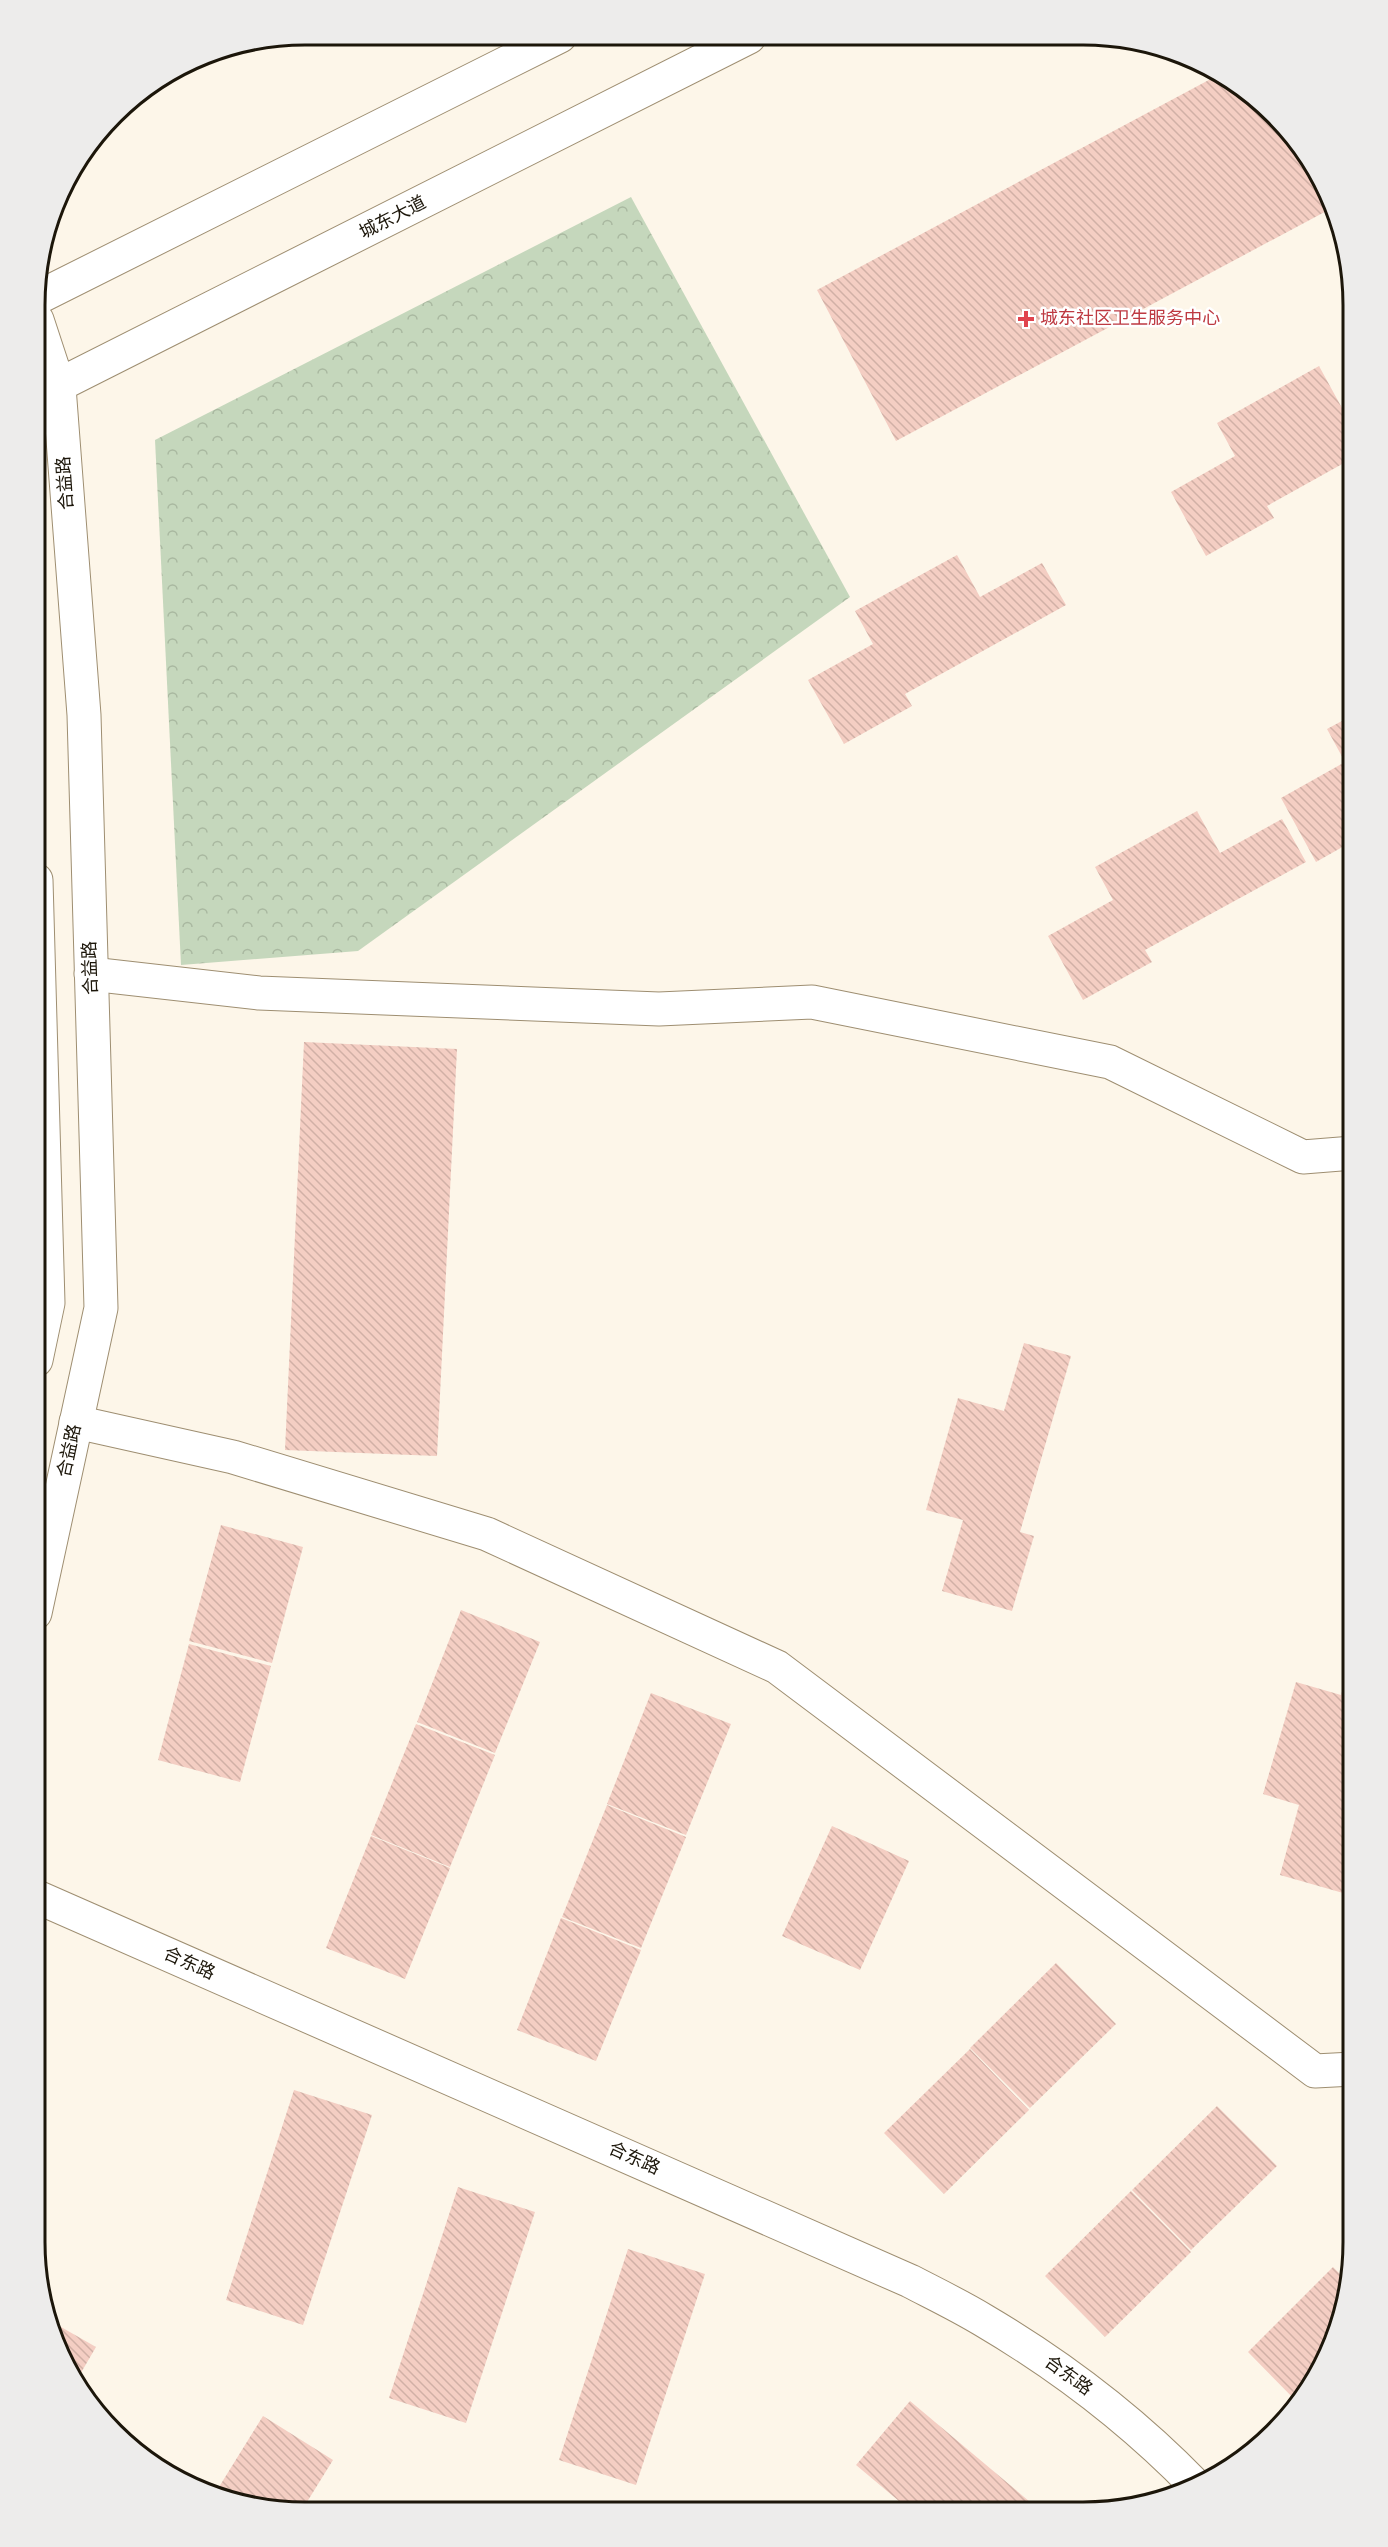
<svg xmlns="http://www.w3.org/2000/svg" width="1388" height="2547" font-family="'Alegreya Sans','Noto Sans SC',sans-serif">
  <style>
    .park { fill: url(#park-crowns) }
    .building { fill: url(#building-back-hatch) }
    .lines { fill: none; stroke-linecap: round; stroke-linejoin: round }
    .minor-casing { stroke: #9e8e71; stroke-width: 35 }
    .major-casing { stroke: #9e8e71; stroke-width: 35 }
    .minor { stroke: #fff; stroke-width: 33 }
    .major { stroke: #fff; stroke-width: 33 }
    .health-dot { fill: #e0444e; stroke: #fff; stroke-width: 2 }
    .labels { text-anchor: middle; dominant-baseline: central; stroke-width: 5; stroke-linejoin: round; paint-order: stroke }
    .street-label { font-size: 18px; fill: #1c160a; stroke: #fff }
    .health-label { font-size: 18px; fill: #be3a42; stroke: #fff; text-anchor: start }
    .rim { fill: none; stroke: #1c160a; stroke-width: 3 }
  </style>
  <defs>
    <pattern id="park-crowns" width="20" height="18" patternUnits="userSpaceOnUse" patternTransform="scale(1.5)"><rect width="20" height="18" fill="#c5d7bc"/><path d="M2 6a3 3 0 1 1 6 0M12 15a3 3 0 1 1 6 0" fill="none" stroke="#a9b8a0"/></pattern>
    <pattern id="building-back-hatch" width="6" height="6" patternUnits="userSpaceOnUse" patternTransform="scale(1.5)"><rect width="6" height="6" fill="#f4cec3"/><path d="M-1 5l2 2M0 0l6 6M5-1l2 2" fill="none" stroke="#d1b0a6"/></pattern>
  </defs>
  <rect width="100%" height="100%" fill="#fdf6e9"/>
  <path class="park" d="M 631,197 L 850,597 L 358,951 L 181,965 L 155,440 Z"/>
  <path class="building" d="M 1220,74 L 1261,101 L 1308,154 L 1334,207 L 896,441 L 817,290 Z
    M 1319,366 L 1342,408 L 1353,402 L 1353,458 L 1267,506 L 1274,518 L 1206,556 L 1171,492 L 1235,456 L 1217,423 Z
    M 957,555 L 980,597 L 1042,563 L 1066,605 L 905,694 L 912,706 L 844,744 L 808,680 L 873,644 L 855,611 Z
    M 1353,715 L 1353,841 L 1316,862 L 1281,798 L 1345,762 L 1327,729 Z
    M 1197,811 L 1220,853 L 1282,819 L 1306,862 L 1145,950 L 1152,962 L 1083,1000 L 1048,936 L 1113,900 L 1095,867 Z
    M 304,1042 L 457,1049 L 437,1456 L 285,1450 Z
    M 1024,1343 L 1071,1356 L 1020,1532 L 1034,1536 L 1012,1611 L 942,1591 L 963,1520 L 926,1510 L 958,1398 L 1004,1411 Z
    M 221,1525 L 303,1547 L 272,1663 L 189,1641 Z
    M 461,1610 L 540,1642 L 495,1753 L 417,1722 Z
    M 189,1644 L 271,1666 L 240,1782 L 158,1760 Z
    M 1353,1656 L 1353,1883 L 1350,1895 L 1280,1875 L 1299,1805 L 1263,1794 L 1296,1682 L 1341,1695 Z
    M 651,1693 L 731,1724 L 686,1835 L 607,1804 Z
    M 416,1724 L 495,1755 L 450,1867 L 371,1835 Z
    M 607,1805 L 686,1837 L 641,1948 L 562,1917 Z
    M 832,1826 L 909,1861 L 860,1970 L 782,1936 Z
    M 371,1836 L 450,1868 L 405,1979 L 326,1948 Z
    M 561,1918 L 641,1950 L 596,2061 L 517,2030 Z
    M 1056,1963 L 1116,2024 L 1030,2108 L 970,2048 Z
    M 970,2049 L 1029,2110 L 944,2194 L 884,2133 Z
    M 294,2090 L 372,2115 L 303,2325 L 226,2300 Z
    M 1217,2106 L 1277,2166 L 1191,2250 L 1132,2190 Z
    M 458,2187 L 535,2212 L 466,2423 L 389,2398 Z
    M 1131,2191 L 1191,2252 L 1105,2337 L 1045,2276 Z
    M 628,2249 L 705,2274 L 636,2485 L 559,2460 Z
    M 1333,2267 L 1348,2282 L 1333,2345 L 1299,2404 L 1248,2352 Z
    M 47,2319 L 96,2347 L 75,2383 L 49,2330 Z
    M 910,2401 L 1042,2512 L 912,2512 L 856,2465 Z
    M 263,2416 L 333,2460 L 302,2510 L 269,2510 L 214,2495 Z"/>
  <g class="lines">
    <g class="minor-casing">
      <path id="minor" d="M 91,974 L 259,993 L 659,1009 L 812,1002 L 1110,1062 L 1303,1157 L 1353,1153
        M 76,1422 L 233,1457 L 487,1534 L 777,1667 L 1315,2071 L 1353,2069
        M 35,1896 L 910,2281 C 935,2294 960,2306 983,2320 C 1061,2366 1133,2421 1196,2486"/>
    </g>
    <g class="major-casing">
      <path id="major" d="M 37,298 L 560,36
        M 37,396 L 749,37
        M 36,1360 L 48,1303 L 36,880
        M 35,1613 L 101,1308 L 84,715 L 59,387 L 37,320"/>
    </g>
    <use href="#minor" class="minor"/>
    <use href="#major" class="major"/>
  </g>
  <path class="health-dot" d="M1023 310h6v6h6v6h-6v6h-6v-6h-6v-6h6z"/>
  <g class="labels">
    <g class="street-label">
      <text transform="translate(393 218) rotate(-27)">城东大道</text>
      <text transform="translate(66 483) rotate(-94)">合益路</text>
      <text transform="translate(91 968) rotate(-92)">合益路</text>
      <text transform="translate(70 1451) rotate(-78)">合益路</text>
      <text transform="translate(189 1964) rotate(24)">合东路</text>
      <text transform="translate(634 2159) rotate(24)">合东路</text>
      <text transform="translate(1068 2376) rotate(36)">合东路</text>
    </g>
    <g class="health-label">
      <text x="1040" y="319">城东社区卫生服务中心</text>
    </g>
  </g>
  <path d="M0 0H1388V2547H0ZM305 45H1083A260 260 0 0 1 1343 305V2242A260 260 0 0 1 1083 2502H305A260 260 0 0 1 45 2242V305A260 260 0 0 1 305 45Z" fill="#edeceb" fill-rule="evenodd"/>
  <path class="rim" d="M305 45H1083A260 260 0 0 1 1343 305V2242A260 260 0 0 1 1083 2502H305A260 260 0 0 1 45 2242V305A260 260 0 0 1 305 45Z"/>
</svg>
